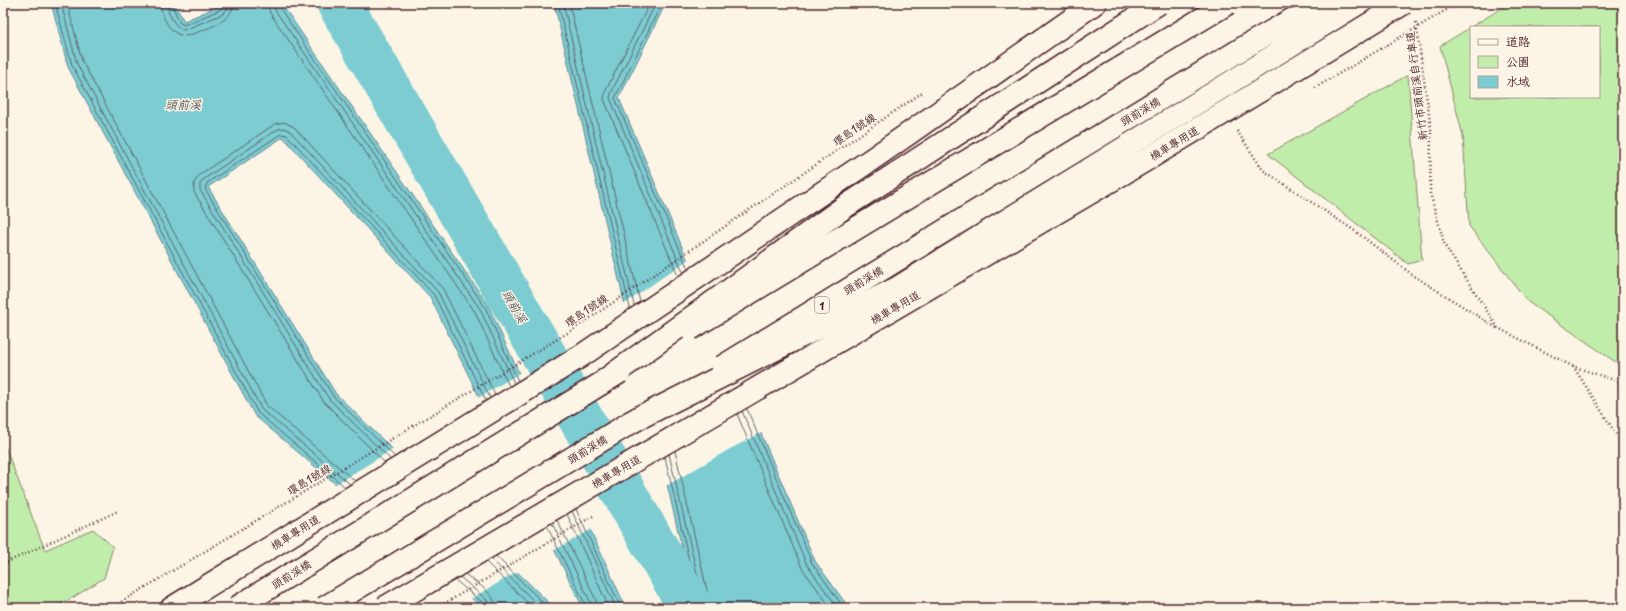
<svg xmlns="http://www.w3.org/2000/svg" width="1626" height="611" font-family="'Playpen Sans','LXGW WenKai TC',sans-serif">
  <style>
    .green { fill: #c1edaa; stroke: #86866a; fill-rule: evenodd }
    .water { fill: #7bccd2; stroke: #67878f }
    .pier { fill: #fcf5e5 }
    .lines { fill: none; stroke-linecap: round; stroke-linejoin: round }
    .shore { stroke: #5e646e; stroke-width: 1 }
    .river { stroke: #7bccd2; stroke-width: 45 }
    .minor-casing { stroke: #4a1f2b; stroke-width: 25 }
    .path { stroke: #4a1f2b; stroke-width: 2.5; stroke-dasharray: 1 3; stroke-linecap: butt }
    .minor { stroke: #fcf5e5; stroke-width: 22 }
    .minor-bridge-casing { stroke: #4a1f2b; stroke-width: 25; stroke-linecap: butt }
    .major-bridge-casing { stroke: #4a1f2b; stroke-width: 25; stroke-linecap: butt }
    .highway-bridge-casing { stroke: #4a1f2b; stroke-width: 25; stroke-linecap: butt }
    .path-bridge { stroke: #4a1f2b; stroke-width: 2.5; stroke-dasharray: 1 3; stroke-linecap: butt }
    .minor-bridge { stroke: #fcf5e5; stroke-width: 22 }
    .major-bridge { stroke: #fcf5e5; stroke-width: 22 }
    .highway-bridge { stroke: #fcf5e5; stroke-width: 22 }
    .labels { text-anchor: middle; dominant-baseline: central; stroke-width: 3; stroke-linejoin: round; paint-order: stroke }
    .shield { fill: #fcf5e5; stroke: #7f5f63; stroke-width: 1 }
    .shield-label { font-size: 10px; font-weight: bold; fill: #4a1f2b }
    .street-label { font-size: 11px; fill: #4a1f2b; stroke: #fcf5e5 }
    .water-label { font-size: 12px; font-style: italic; fill: #59535d; stroke: #fcf5e5 }
  </style>
  <rect width="100%" height="100%" fill="#fcf5e5"/>
  <filter id="ink" filterUnits="userSpaceOnUse"><feTurbulence type="fractalNoise" baseFrequency=".025" numOctaves="2"/><feDisplacementMap in="SourceGraphic" scale="8" xChannelSelector="R" yChannelSelector="G"/><feConvolveMatrix kernelMatrix="1 2 1 2 8 2 1 2 1" color-interpolation-filters="sRGB"/></filter>
  <g filter="url(#ink)">
    <path class="green" d="M 1510,3 L 1623,3 L 1623,363 L 1617,363 L 1528,302 L 1469,226 L 1463,136 L 1440,46 ZM 1471,27 L 1599,27 L 1599,97 L 1471,97 Z
      M 1408,75 L 1422,260 L 1408,264 L 1268,154 Z
      M 3,441 L 45,550 L 93,529 L 113,547 L 104,578 L 69,600 L 51,608 L 3,608 Z"/>
    <path class="water" d="M 51,3 L 174,3 L 184,21 L 219,6 L 218,3 L 281,3 L 488,305 L 626,608 L 583,608 L 430,297 L 283,137 L 208,187 L 336,394 L 554,608 L 483,608 L 255,416 L 68,67 Z
      M 554,3 L 666,3 L 619,98 L 815,561 L 849,608 L 696,608 Z"/>
    <path class="pier" d="M 690,258 L 763,432 L 730,449 L 666,486 L 623,305 Z
      M 521,372 L 592,529 L 553,551 L 478,398 Z
      M 395,448 L 519,571 L 469,600 L 334,485 Z"/>
    <g class="lines">
      <path class="shore" d="M 55,3 L 72,65 L 258,413 L 345,487
        M 61,3 L 77,64 L 262,410 L 350,484
        M 67,3 L 82,61 L 267,406 L 355,481
        M 160,3 C 161,18 173,40 190,35 C 205,29 234,22 233,3
        M 166,3 C 167,12 175,28 184,30 L 223,14 L 227,9 L 227,3
        M 171,3 L 180,23 L 184,25 L 220,10 L 222,7 L 222,3
        M 267,3 L 270,13 L 475,312 L 509,386
        M 273,3 L 275,10 L 480,309 L 514,383
        M 278,3 L 279,7 L 485,307 L 518,381
        M 558,3 L 630,308
        M 563,3 L 634,305
        M 569,3 L 640,302
        M 650,3 L 606,90 L 604,99 L 678,276
        M 656,3 L 611,93 L 610,98 L 683,272
        M 662,3 L 615,98 L 688,269
        M 747,409 L 812,563 L 844,608
        M 742,411 L 807,565 L 838,608
        M 737,414 L 802,568 L 831,608
        M 675,451 L 711,608
        M 669,454 L 705,608
        M 395,457 L 333,396 L 205,189 L 207,183 L 281,134 L 287,135 L 434,295 L 486,401
        M 665,457 L 700,608
        M 390,459 L 329,399 L 200,190 L 200,184 L 204,179 L 278,129 L 284,128 L 290,131 L 438,292 L 490,398
        M 385,463 L 324,402 L 194,192 L 194,183 L 199,175 L 275,124 L 284,122 L 294,127 L 443,289 L 495,395
        M 576,509 L 621,608
        M 572,511 L 616,608
        M 567,514 L 609,608
        M 557,520 L 596,600 L 598,608
        M 552,523 L 591,603 L 592,608
        M 547,526 L 587,608
        M 496,556 L 548,608
        M 491,559 L 541,608
        M 486,562 L 533,608
        M 465,574 C 476,583 495,593 496,608
        M 460,577 L 487,600 L 490,608
        M 455,580 L 483,603 L 485,608"/>
      <path class="river" d="M 339,3 L 691,608"/>
      <g class="minor-casing">
        <path id="minor" d="M 172,608 L 581,356 L 878,155 L 1095,3"/>
      </g>
      <path class="path" d="M 1416,22 L 1431,129 L 1430,193 L 1445,246 L 1498,328 L 1572,366 L 1623,383
        M 1237,131 L 1263,170 L 1355,231 L 1414,276 L 1497,328
        M 1573,366 L 1623,445
        M 3,564 L 118,511
        M 111,608 L 574,329 L 923,92"/>
      <use href="#minor" class="minor"/>
      <g class="minor-bridge-casing">
        <path id="minor-bridge" d="M 384,608 L 1151,157 L 1404,3"/>
      </g>
      <g class="major-bridge-casing">
        <path id="major-bridge" d="M 690,329 L 1228,3
          M 722,367 L 1248,45 L 1321,3
          M 236,608 L 620,372
          M 324,608 L 645,414"/>
      </g>
      <g class="highway-bridge-casing">
        <path id="highway-bridge" d="M 604,381 L 843,208 L 1159,3
          M 629,423 L 897,288 L 1359,3"/>
      </g>
      <path class="path-bridge" d="M 1315,88 L 1458,3
        M 437,608 L 593,516"/>
      <use href="#minor-bridge" class="minor-bridge"/>
      <use href="#major-bridge" class="major-bridge"/>
      <use href="#highway-bridge" class="highway-bridge"/>
    </g>
  </g>
  <g class="labels">
    <rect class="shield" x="815" y="297" width="14" height="16" rx="3"/>
    <g class="shield-label">
      <text x="822" y="305">1</text>
    </g>
    <g class="street-label">
      <text transform="translate(1416 86) rotate(-97)">新竹市頭前溪自行車道</text>
      <text transform="translate(1140 111) rotate(-31)">頭前溪橋</text>
      <text transform="translate(854 129) rotate(-34)">環島1號線</text>
      <text transform="translate(1174 143) rotate(-31)">機車專用道</text>
      <text transform="translate(863 280) rotate(-31)">頭前溪橋</text>
      <text transform="translate(895 307) rotate(-30)">機車專用道</text>
      <text transform="translate(586 310) rotate(-34)">環島1號線</text>
      <text transform="translate(587 449) rotate(-31)">頭前溪橋</text>
      <text transform="translate(616 471) rotate(-30)">機車專用道</text>
      <text transform="translate(309 479) rotate(-31)">環島1號線</text>
      <text transform="translate(295 532) rotate(-32)">機車專用道</text>
      <text transform="translate(291 574) rotate(-32)">頭前溪橋</text>
    </g>
    <g class="water-label">
      <text x="183" y="104">頭前溪</text>
      <text transform="translate(515 306) rotate(60)">頭前溪</text>
    </g>
  </g>
  <rect width="1626" height="611" fill="none" stroke="#fcf5e5" stroke-width="16"/>
  <rect x="8" y="8" width="1610" height="595" fill="none" stroke="#4a1f2b" stroke-width="1.5" filter="url(#ink)"/>
  <rect x="1470" y="26" width="130" height="72" fill="#fcf5e5" stroke="#b59f9b"/>
  <rect x="1478" y="39" width="20" height="6" fill="#fcf5e5" stroke="#b59f9b"/>
  <text x="1506" y="46" font-size="12" fill="#4a1f2b">道路</text>
  <rect x="1478" y="56" width="20" height="12" fill="#c1edaa" stroke="#b59f9b"/>
  <text x="1506" y="66" font-size="12" fill="#4a1f2b">公園</text>
  <rect x="1478" y="76" width="20" height="12" fill="#7bccd2" stroke="#b59f9b"/>
  <text x="1506" y="86" font-size="12" fill="#4a1f2b">水域</text>
</svg>
